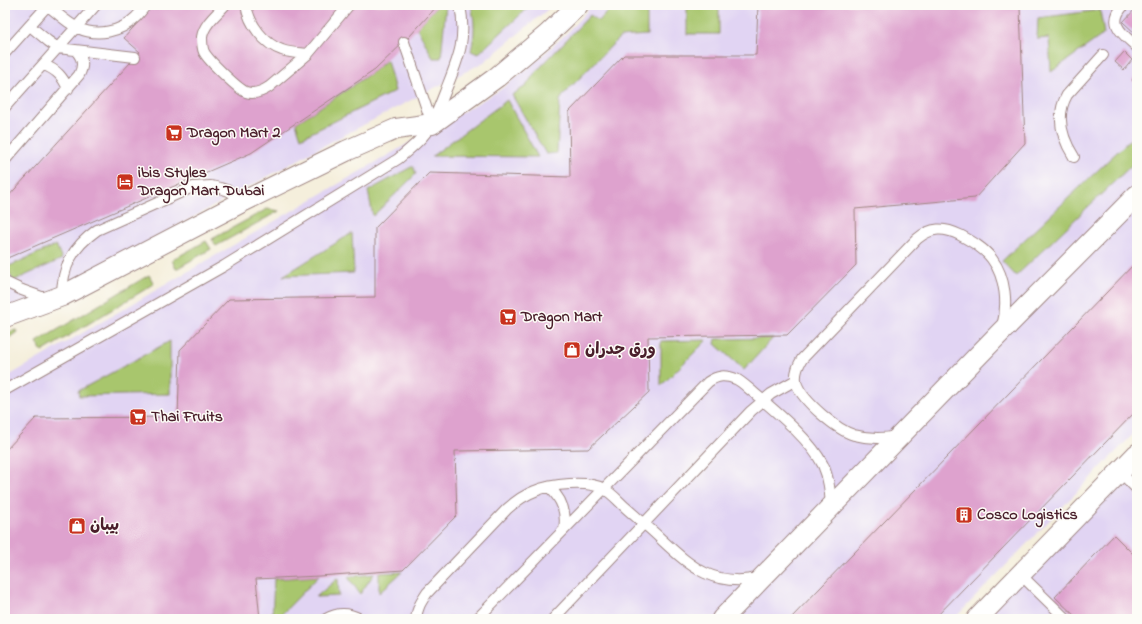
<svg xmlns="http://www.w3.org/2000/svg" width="1142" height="624" font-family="'Indie Flower','Playpen Sans Arabic',sans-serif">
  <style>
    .built { fill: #e1d4f3 }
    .green { fill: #a8c66d; stroke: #79724c }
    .building { fill: #dea2ce }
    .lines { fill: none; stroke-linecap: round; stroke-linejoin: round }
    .service-casing { stroke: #a08784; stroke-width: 12 }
    .minor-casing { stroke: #a08784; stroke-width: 22 }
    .service { stroke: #fff; stroke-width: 10 }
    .minor { stroke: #fff; stroke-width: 20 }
    .labels { text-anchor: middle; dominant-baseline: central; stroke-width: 3; stroke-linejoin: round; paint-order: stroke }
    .poi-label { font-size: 16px; font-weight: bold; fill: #4a1f2b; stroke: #fdfcf7; text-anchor: start }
  </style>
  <rect width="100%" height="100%" fill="#fdfcf7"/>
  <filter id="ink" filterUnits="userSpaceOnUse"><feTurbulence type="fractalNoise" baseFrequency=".025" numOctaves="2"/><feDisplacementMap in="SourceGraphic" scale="8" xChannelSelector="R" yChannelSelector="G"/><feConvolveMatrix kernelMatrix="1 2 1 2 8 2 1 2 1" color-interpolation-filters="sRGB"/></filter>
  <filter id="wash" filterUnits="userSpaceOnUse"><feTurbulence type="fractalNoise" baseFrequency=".012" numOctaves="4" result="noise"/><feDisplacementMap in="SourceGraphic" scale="16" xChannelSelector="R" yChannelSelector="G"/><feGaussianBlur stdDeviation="0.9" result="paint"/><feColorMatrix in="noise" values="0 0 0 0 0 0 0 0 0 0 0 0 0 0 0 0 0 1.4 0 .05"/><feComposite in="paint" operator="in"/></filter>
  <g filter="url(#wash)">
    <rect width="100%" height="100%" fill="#f5efdc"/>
    <path class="built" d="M 5,5 L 553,5 L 484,62 L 327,144 L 5,320 Z
      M 592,5 L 1137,5 L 1137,430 L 954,619 L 5,619 L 5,378 L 500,90 L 533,64 L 568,32 Z
      M 1137,448 L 1137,619 L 970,619 Z"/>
    <path class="green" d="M 438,5 L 446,5 L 441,58 L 433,58 L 417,28 Z
      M 471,5 L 531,5 L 478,54 L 471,51 C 475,33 475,22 471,5 Z
      M 613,5 L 647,5 L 647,35 L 620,37 L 565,93 L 560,100 L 557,153 L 546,154 L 512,95 L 526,86 L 534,74 L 590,15 L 599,21 Z
      M 687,5 L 719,5 L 719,34 L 687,34 Z
      M 1100,10 L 1104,34 L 1051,72 L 1049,38 L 1037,39 L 1038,18 Z
      M 387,60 L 395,91 L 301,138 L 296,123 L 351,87 L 375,70 Z
      M 507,100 L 538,157 L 432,156 Z
      M 1137,133 L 1137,160 L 1016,276 L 1002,261 Z
      M 413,166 L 416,174 L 373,216 L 368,191 Z
      M 267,209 L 279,211 L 216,246 L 212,239 Z
      M 352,233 L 354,273 L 283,276 Z
      M 206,241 L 211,249 L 176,269 L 172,260 Z
      M 56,245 L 62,259 L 13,281 L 7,267 Z
      M 149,275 L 154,284 L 42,352 L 37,342 Z
      M 16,330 L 17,332 L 5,341 L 5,333 Z
      M 773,338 L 744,370 L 715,344 L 716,339 Z
      M 707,340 L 661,386 L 661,341 Z
      M 170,341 L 170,394 L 79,396 L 78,391 Z
      M 402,572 L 379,593 L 379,573 Z
      M 374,574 L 360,594 L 348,577 Z
      M 319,576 L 277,619 L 272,619 L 274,579 Z
      M 338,578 L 339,596 L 316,597 Z"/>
    <g id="blocks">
      <path class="building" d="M 153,5 L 438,5 L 409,37 L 375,70 L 251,153 L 5,259 L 5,200 L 140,52 L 124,38 Z
        M 758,5 L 1036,5 L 1036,6 L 1020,7 L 1025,143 L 975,198 L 855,209 L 856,265 L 787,335 L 648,337 L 649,392 L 588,449 L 455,451 L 457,515 L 403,570 L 319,576 L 256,579 L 260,619 L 5,619 L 5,451 L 36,418 L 178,417 L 180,350 L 229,299 L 375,297 L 375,228 L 429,173 L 570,177 L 569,112 L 624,55 L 756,55 Z
        M 1137,7 L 1137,35 L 1123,22 Z
        M 1124,52 L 1132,60 L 1124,70 L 1115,62 Z
        M 1137,75 L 1137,84 L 1132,80 Z
        M 1137,261 L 1137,410 L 934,619 L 790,619 Z
        M 1114,535 L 1137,558 L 1137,619 L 1078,619 L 1055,597 Z"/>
    </g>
  </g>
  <g filter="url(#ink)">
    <use href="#blocks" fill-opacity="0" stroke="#a08784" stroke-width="1"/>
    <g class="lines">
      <g class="service-casing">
        <path id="service" d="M 47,5 C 56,12 67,23 78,28 C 97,37 121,32 136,17 C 140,13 143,9 146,5
          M 225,5 C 217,14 204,24 202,37 C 202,42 202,48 204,52 C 208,60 238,89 246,92 C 255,95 263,91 269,87 L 308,54 L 349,5
          M 246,5 C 249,24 264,44 282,50 C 290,53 300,53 308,54
          M 1124,5 C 1106,24 1123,34 1137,47
          M 30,26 L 48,41 L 58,48 L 135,57
          M 404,42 L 432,124
          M 5,53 L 48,5
          M 44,65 C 57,70 63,77 68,89
          M 5,107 L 96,5
          M 1074,157 C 1062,138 1055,116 1067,95 L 1103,55
          M 5,160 L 79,75 C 84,66 83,58 76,51
          M 5,282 L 22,290 L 47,299
          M 62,296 C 62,266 73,247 97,230 L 193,187 L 211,186 L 220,188 L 229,191 L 244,201
          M 5,390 L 224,266 L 398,159 C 410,149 425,137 432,123 C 437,113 441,102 445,92 C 458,59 467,41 460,5
          M 897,436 C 883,439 869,439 854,435 C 837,430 804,402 797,385 C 794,376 797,367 802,359 L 917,239 C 931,227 944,227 960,235 C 971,241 984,248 992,259 C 1006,278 1008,305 1002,327
          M 1120,472 L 1137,489
          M 549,487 C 562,499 567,512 564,530
          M 1020,574 L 1066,619
          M 326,619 C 338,612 348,612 360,619
          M 416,619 C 417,608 421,602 427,593 L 507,509 C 516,501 524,495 535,491 C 551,484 588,480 604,489 C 612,493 618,501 625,507 C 637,518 650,528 662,540 C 692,568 714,587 759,578
          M 477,619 L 708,382 C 718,375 725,375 736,379 C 742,382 748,388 753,392 C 775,411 810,439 823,465 C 829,478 830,492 831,506
          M 553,619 L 751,411 L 771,394 L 796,380"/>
      </g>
      <g class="minor-casing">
        <path id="minor" d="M 5,317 L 62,296 L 244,201 L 346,151 L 396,129 L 432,124 L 497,77 L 548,34 L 578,5
          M 722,619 L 1001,332 L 1137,195
          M 977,619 L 1137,454"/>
      </g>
      <use href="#service" class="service"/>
      <use href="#minor" class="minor"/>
    </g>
  </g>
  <defs>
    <g id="supermarket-square" transform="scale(0.9)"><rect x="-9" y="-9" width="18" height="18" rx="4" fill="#c8321e" stroke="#fdfcf7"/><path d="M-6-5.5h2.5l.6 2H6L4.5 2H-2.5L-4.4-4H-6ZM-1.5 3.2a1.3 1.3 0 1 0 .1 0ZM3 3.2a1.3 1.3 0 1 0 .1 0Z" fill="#fff"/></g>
    <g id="hotel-square" transform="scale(0.9)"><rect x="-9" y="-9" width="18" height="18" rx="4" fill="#c8321e" stroke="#fdfcf7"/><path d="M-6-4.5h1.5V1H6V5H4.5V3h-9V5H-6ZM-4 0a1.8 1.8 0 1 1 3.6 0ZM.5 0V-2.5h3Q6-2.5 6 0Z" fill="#fff"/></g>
    <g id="shop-square" transform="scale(0.9)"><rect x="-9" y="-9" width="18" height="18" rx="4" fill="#c8321e" stroke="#fdfcf7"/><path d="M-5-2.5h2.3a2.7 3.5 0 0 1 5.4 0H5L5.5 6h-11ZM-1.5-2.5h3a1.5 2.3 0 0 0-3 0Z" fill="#fff"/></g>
    <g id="building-square" transform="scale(0.9)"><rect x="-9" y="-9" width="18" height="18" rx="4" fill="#c8321e" stroke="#fdfcf7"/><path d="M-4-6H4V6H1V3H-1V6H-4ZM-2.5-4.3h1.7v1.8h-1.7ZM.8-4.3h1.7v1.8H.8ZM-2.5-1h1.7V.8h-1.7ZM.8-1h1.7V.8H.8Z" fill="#fff"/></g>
  </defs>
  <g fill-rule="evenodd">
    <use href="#supermarket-square" x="174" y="133"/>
    <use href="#hotel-square" x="125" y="182"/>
    <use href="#supermarket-square" x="508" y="317"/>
    <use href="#shop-square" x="572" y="350"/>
    <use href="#supermarket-square" x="138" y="417"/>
    <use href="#building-square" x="964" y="515"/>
    <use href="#shop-square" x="77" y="526"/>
  </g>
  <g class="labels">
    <g class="poi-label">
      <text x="187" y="133">Dragon Mart 2</text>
      <text x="138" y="173">ibis Styles<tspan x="138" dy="18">Dragon Mart Dubai</tspan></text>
      <text x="521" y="317">Dragon Mart</text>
      <text x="585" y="350">ورق جدران</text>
      <text x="151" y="417">Thai Fruits</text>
      <text x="977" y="515">Cosco Logistics</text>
      <text x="90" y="526">بيبان</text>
    </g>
  </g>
  <rect width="1142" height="624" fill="none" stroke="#fdfcf7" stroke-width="20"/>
</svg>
